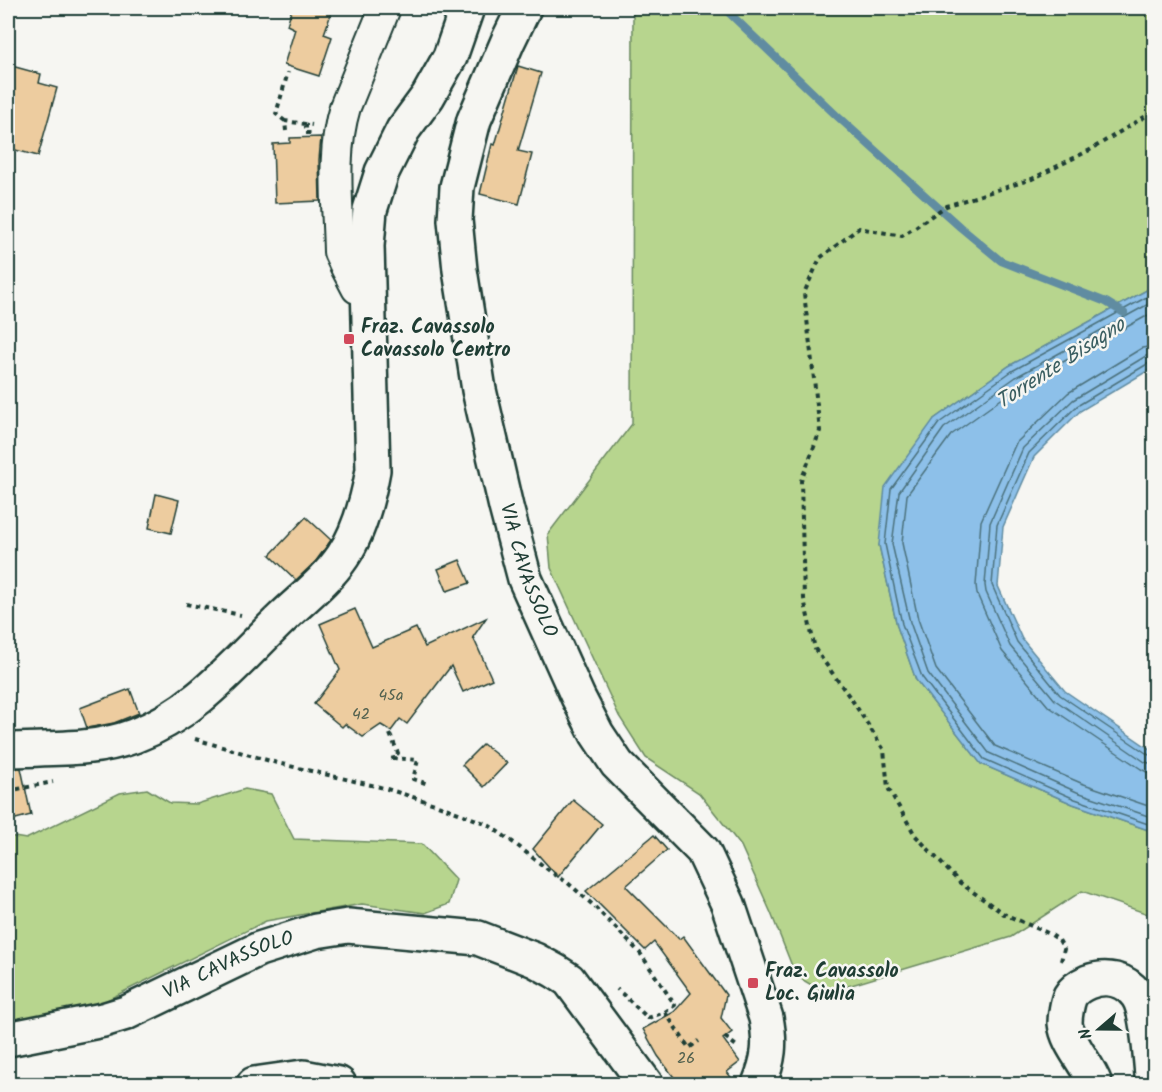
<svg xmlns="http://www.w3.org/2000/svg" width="1162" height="1092" font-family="Kalam,sans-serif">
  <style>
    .green { fill: #b7d58e; stroke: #6b8961; stroke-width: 1.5 }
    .water { fill: #8dc0e9; stroke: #618ca1; stroke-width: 1.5 }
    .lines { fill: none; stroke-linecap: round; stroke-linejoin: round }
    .shore { stroke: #4b717c; stroke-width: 1.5 }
    .stream { stroke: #618ca1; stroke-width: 8 }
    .building { fill: #edcc9f; stroke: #1f3d34; stroke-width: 1.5 }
    .minor-casing { stroke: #1f3d34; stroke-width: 34 }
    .major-casing { stroke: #1f3d34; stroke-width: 38 }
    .path { stroke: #1f3d34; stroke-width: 4; stroke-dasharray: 4.5 4.5; stroke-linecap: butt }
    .minor { stroke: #f6f6f2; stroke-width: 30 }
    .major { stroke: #f6f6f2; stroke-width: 33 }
    .poi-dot { fill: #d1495b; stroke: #f6f6f2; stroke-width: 2 }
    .labels { text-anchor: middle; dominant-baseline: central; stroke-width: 5; stroke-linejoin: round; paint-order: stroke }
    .number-label { font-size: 16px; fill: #52614f }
    .poi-label { font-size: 20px; font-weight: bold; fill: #1f3d34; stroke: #f6f6f2; text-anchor: start }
    .street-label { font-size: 20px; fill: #1f3d34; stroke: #f6f6f2 }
    .water-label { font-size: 21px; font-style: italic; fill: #3a5e61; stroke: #f6f6f2 }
  </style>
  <rect width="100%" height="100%" fill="#f6f6f2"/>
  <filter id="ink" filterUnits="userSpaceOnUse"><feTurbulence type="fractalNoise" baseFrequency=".0167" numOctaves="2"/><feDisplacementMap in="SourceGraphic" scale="12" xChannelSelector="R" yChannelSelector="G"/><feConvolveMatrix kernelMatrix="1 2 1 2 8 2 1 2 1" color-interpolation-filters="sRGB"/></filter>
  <g filter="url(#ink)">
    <path class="green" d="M 633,8 L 1154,8 L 1154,286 L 1009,366 L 934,419 L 879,545 L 897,626 L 916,680 L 981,764 L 1073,804 L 1154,832 L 1154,921 L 1151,915 L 1082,891 L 1011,937 L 825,993 L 796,976 L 771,913 L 741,846 L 699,793 L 646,758 L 619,716 L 551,568 L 548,534 L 632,424 Z
      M 147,789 L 170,803 L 197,804 L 245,789 L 271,794 L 294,839 L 422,844 L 456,880 L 449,904 L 425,913 L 362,904 L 266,921 L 103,1002 L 8,1021 L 8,836 L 26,839 L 120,793 Z"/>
    <path class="water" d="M 1154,286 L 1154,367 L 1080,411 L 1034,457 L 1003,527 L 998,586 L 1022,639 L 1065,691 L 1154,752 L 1154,832 L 1073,804 L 981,764 L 916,680 L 897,626 L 879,545 L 885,487 L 934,419 L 1009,366 Z"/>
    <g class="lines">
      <path class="shore" d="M 1154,293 L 1012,371 L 939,423 L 891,489 L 885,544 L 902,624 L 922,677 L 984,759 L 1075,799 L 1154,826
        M 1154,301 L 1016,377 L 944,428 L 899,492 L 892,544 L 910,622 L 928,673 L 989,753 L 1077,792 L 1154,818
        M 1154,312 L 1021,385 L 951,435 L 907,495 L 902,543 L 918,619 L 936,669 L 995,746 L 1081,783 L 1154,808
        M 1154,346 L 1142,348 L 1068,393 L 1016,443 L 981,521 L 976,585 L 977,594 L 1002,651 L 1048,706 L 1141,769 L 1147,772 L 1154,773
        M 1154,355 L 1146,356 L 1073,400 L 1023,448 L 990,523 L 985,585 L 986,592 L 1010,646 L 1055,700 L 1145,762 L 1154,764
        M 1154,362 L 1149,363 L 1077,406 L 1029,453 L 997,525 L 992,585 L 1017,642 L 1060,695 L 1149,755 L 1154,756"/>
      <path class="stream" d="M 724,8 L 837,116 L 960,227 L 1001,261 L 1106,302 L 1124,313"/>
    </g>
    <path class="building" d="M 292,8 L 333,8 L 324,34 L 332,37 L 319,76 L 284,65 L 295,29 L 287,25 Z
      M 8,65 L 41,74 L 39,83 L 57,88 L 38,156 L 8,148 Z
      M 518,66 L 541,73 L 518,151 L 532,154 L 519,204 L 480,194 L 492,144 L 495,145 Z
      M 321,137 L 319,160 L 320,201 L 275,203 L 273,144 L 290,143 L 290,138 Z
      M 156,494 L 179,500 L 171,533 L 149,528 Z
      M 306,517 L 331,540 L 316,561 L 296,580 L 270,555 Z
      M 460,560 L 470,583 L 447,591 L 438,569 Z
      M 355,609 L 372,647 L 416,628 L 425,647 L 486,618 L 473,637 L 492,679 L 463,692 L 451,666 L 407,724 L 400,719 L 391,731 L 381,725 L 363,737 L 345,724 L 342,727 L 314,704 L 340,670 L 320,624 Z
      M 130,689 L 139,713 L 114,723 L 87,728 L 80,708 Z
      M 483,744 L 507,763 L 484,787 L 462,765 Z
      M 21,768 L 31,815 L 8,821 L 8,769 Z
      M 573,800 L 602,824 L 558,877 L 533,849 Z
      M 654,835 L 667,850 L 626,886 L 679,939 L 683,936 L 726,995 L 721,1018 L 732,1032 L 723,1039 L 740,1062 L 727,1072 L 736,1084 L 706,1084 L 701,1077 L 687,1084 L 679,1084 L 658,1056 L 643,1029 L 674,1012 L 691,993 L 654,942 L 645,950 L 586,891 Z"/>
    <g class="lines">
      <g class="minor-casing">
        <path id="minor" d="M 368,292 L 357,288 L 346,267 L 339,252 C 338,204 331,153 345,107 L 385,8"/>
      </g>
      <g class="major-casing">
        <g id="major">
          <path id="s1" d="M 524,8 L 508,41 L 474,120 L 457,187 L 455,220 L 460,270 L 479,390 L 506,507 L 525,579 L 578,697 L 597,734 L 617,764 L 703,851 L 728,904 L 766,1018 C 771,1043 769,1060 759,1084"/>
          <path d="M 8,750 C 50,748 94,751 134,736 C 196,713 236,662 282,618 C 303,598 327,580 343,556 C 359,532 368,498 373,470 L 367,246 L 370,210 L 382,172 L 403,130 L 428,96 L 450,57 L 467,8"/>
          <path id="s2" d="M 8,1039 L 103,1020 L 126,1013 L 259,949 L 316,931 L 348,926 L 478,938 L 535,960 L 555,971 L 569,980 L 646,1084"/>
          <path d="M 254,1084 L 303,1077 L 339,1084"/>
          <path d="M 1095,1084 C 1088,1064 1067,1044 1065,1023 C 1065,1016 1067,1003 1070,996 C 1074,989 1081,985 1088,982 C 1106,975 1125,979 1137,995 C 1149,1012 1150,1062 1153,1084"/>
        </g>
      </g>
      <path class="path" d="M 285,121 L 276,114 L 288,72
        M 306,124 L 306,133 L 311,133
        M 286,131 L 285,121 L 312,125
        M 186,604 L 241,615
        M 390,734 L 398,753 L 393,758 L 418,760 L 413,779 L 428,784
        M 195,739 L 277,763 L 384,788 L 438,805 L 487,824 L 514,843 L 551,872 L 568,883 L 593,905 L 640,953 L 675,1005 L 665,1012 L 648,1018 L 617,989
        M 8,791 L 53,782
        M 1061,961 L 1064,949 L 1059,940 L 1050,934 L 1004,914 L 959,882 L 915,835 L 888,788 L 884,750 L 854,703 L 815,649 L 804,599 L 801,481 L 820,431 L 804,293 L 820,258 L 859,228 L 902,236 L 946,206 L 1032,179 L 1090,150 L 1146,116 L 1154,113
        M 665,1012 L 689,1048 L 699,1041
        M 725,1037 L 739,1048"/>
      <use href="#minor" class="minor"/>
      <use href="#major" class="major"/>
    </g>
  </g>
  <g class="poi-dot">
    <rect x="343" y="333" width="12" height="12" rx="3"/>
    <rect x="747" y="977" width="12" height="12" rx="3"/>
  </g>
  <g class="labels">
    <g class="number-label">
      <text x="391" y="695">45a</text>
      <text x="361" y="714">42</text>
      <text x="686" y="1058">26</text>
    </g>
    <g class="poi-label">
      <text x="361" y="328">Fraz. Cavassolo<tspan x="361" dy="23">Cavassolo Centro</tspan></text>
      <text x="765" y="972">Fraz. Cavassolo<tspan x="765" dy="23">Loc. Giulia</tspan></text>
    </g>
    <g class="street-label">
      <text stroke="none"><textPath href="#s1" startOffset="584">VIA CAVASSOLO</textPath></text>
      <text stroke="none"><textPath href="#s2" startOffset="234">VIA CAVASSOLO</textPath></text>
    </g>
    <g class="water-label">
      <text transform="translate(1061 364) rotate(-33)">Torrente Bisagno</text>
    </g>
  </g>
  <rect width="1162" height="1092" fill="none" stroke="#f6f6f2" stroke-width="30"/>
  <rect x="15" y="15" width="1132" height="1062" fill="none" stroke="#1f3d34" stroke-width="2" filter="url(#ink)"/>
  <g transform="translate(1099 1029) rotate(250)" stroke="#f6f6f2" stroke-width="4.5" paint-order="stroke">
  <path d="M0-4.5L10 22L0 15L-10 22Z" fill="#1f3d34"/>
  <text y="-9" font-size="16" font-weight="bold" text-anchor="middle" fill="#1f3d34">N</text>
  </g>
</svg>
